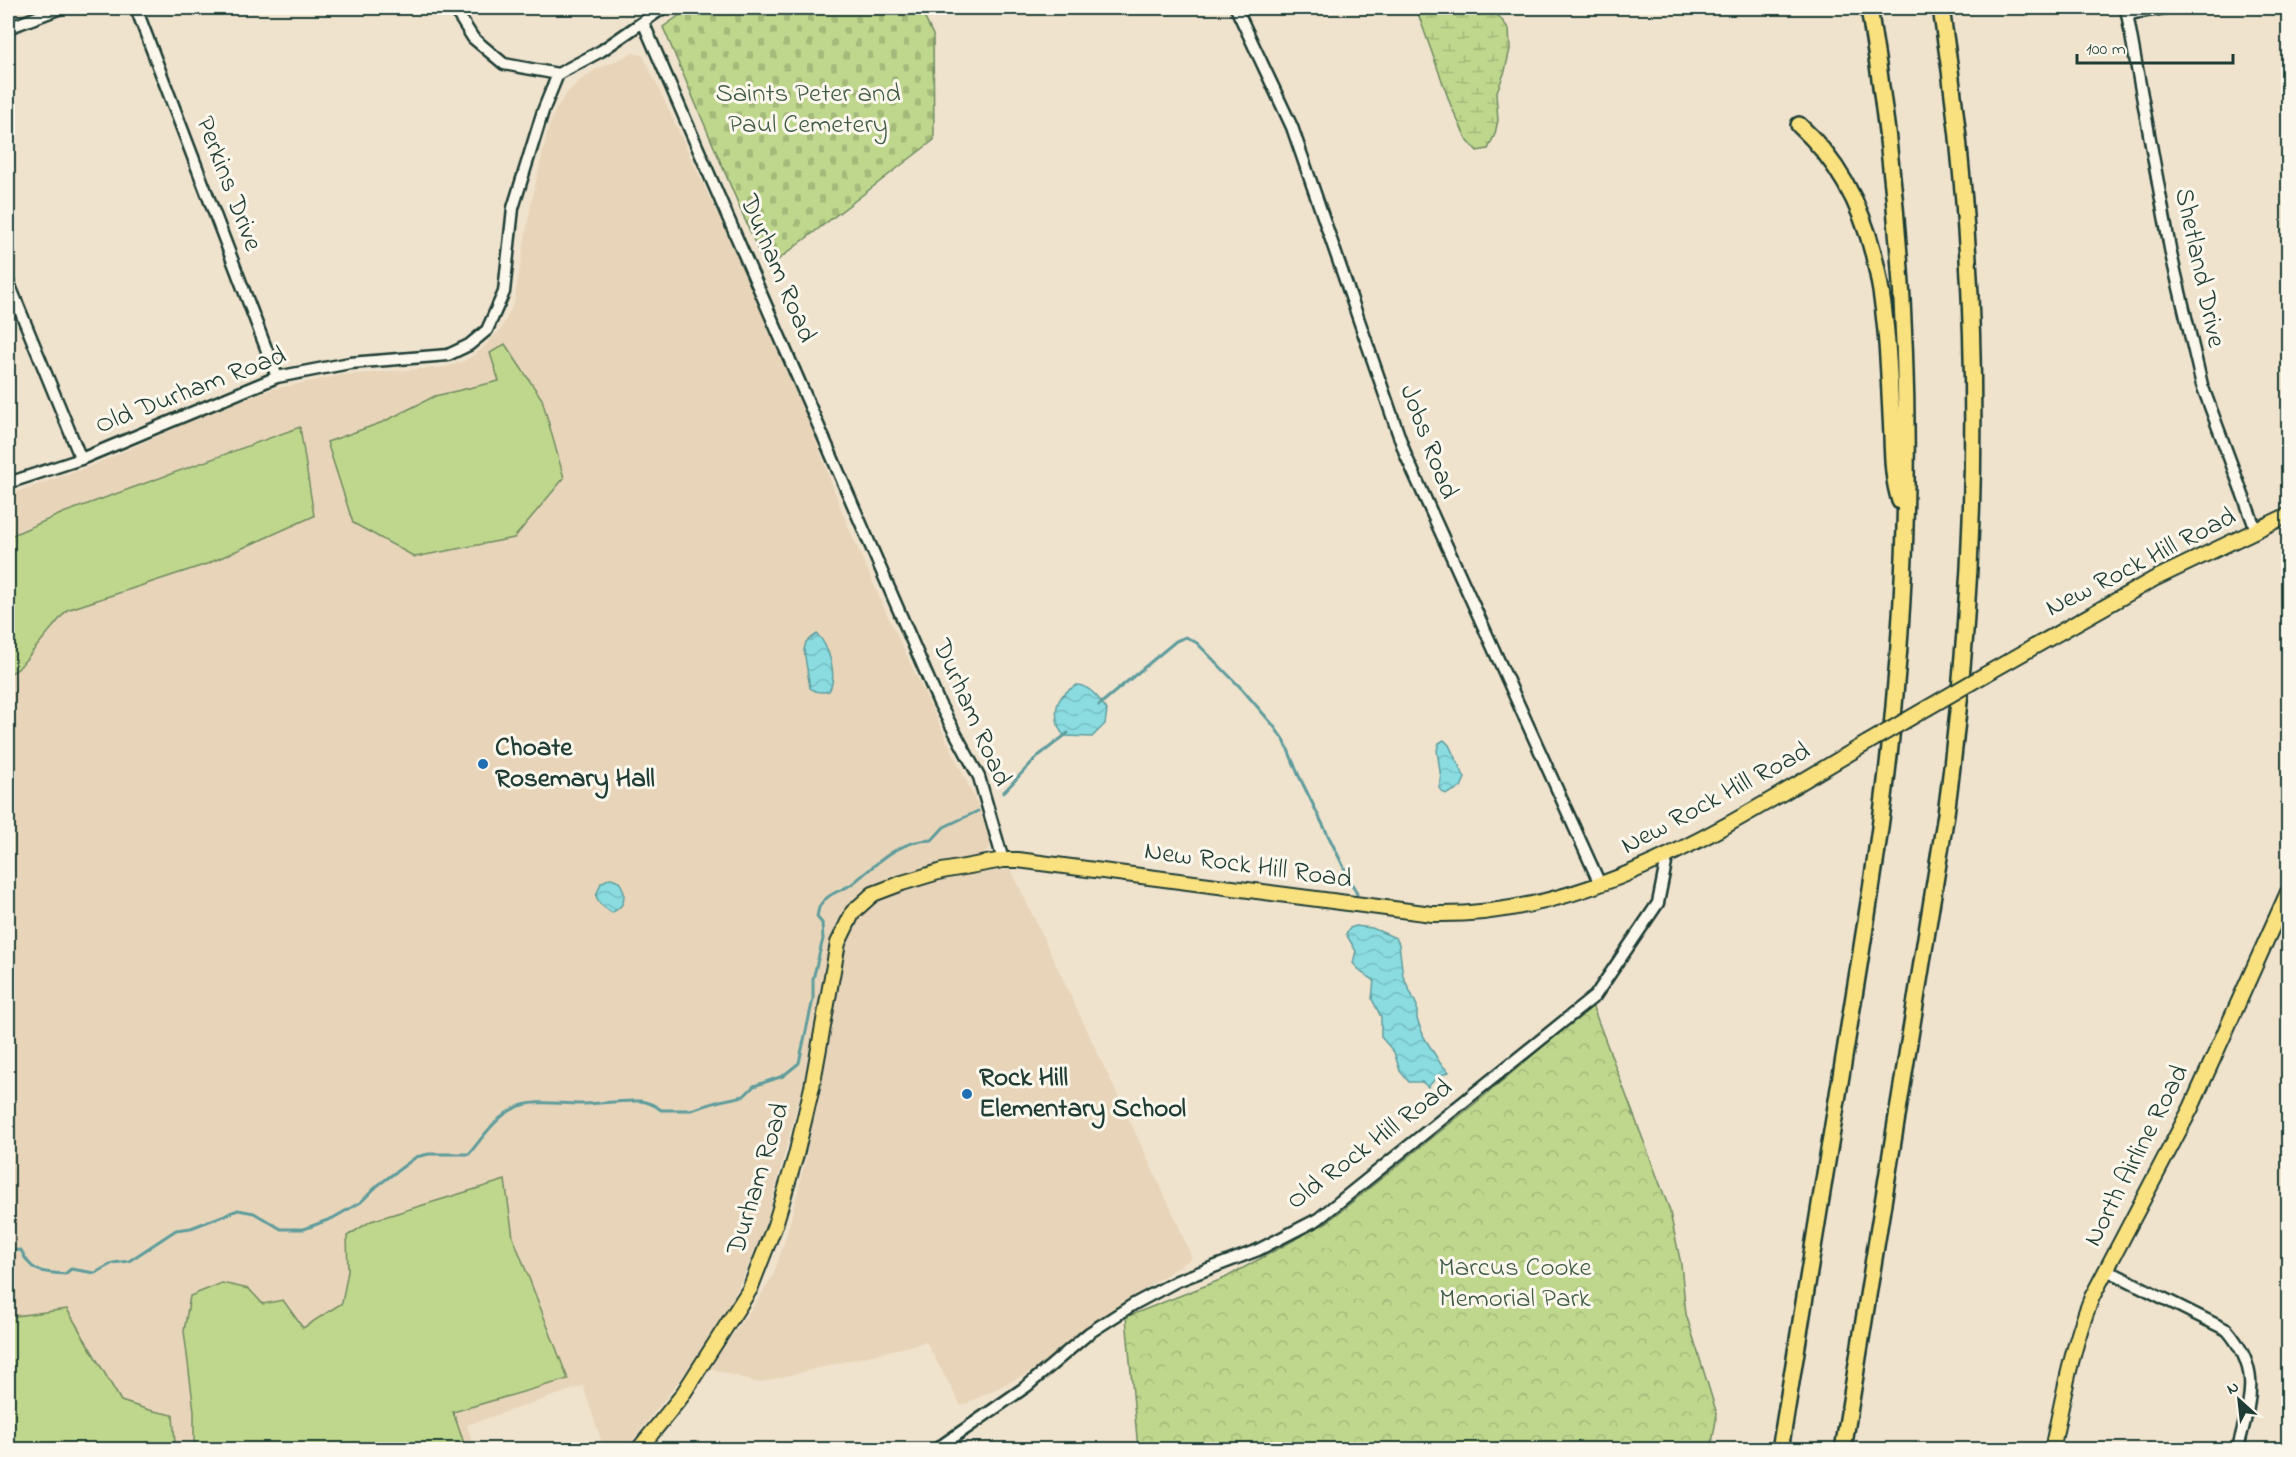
<svg xmlns="http://www.w3.org/2000/svg" width="2296" height="1457" font-family="'Indie Flower',sans-serif">
  <style>
    .built { fill: #e8d5b9 }
    .green { fill: #bfd78d; stroke: #6f8a60; stroke-width: 1.5 }
    .forest { fill: url(#forest-crowns); stroke: #6f8a60; stroke-width: 1.5 }
    .wetland { fill: url(#wetland-marsh); stroke: #6f8a60; stroke-width: 1.5 }
    .cemetery { fill: url(#cemetery-stones); stroke: #6f8a60; stroke-width: 1.5 }
    .water { fill: url(#water-waves); stroke: #5f9c9c; stroke-width: 1.5 }
    .lines { fill: none; stroke-linecap: round; stroke-linejoin: round }
    .stream { stroke: #5f9c9c; stroke-width: 3 }
    .minor-casing { stroke: #1f3d34; stroke-width: 15 }
    .major-casing { stroke: #1f3d34; stroke-width: 18 }
    .highway-casing { stroke: #1f3d34; stroke-width: 20 }
    .minor { stroke: #fbf7ec; stroke-width: 10 }
    .major { stroke: #fae180; stroke-width: 14 }
    .highway { stroke: #fae180; stroke-width: 15 }
    .major-bridge-casing { stroke: #1f3d34; stroke-width: 18; stroke-linecap: butt }
    .major-bridge { stroke: #fae180; stroke-width: 14 }
    .poi-dot { fill: #1f6fb2; stroke: #fbf7ec; stroke-width: 2 }
    .labels { text-anchor: middle; dominant-baseline: central; stroke-width: 6; stroke-linejoin: round; paint-order: stroke }
    .park-label { font-size: 27px; fill: #3f5c46; stroke: #fbf7ec }
    .street-label { font-size: 27px; fill: #1f3d34; stroke: #fbf7ec }
    .poi-label { font-size: 27px; font-weight: bold; fill: #1f3d34; stroke: #fbf7ec; text-anchor: start }
  </style>
  <defs>
    <pattern id="forest-crowns" width="20" height="18" patternUnits="userSpaceOnUse" patternTransform="scale(1.5)"><rect width="20" height="18" fill="#bfd78d"/><path d="M2 6a3 3 0 1 1 6 0M12 15a3 3 0 1 1 6 0" fill="none" stroke="#a4b97a"/></pattern>
    <pattern id="wetland-marsh" width="20" height="14" patternUnits="userSpaceOnUse" patternTransform="scale(1.5)"><rect width="20" height="14" fill="#bfd78d"/><path d="M1 5h8M5 5V1M11 12h8M15 12V8" fill="none" stroke="#a4b97a"/></pattern>
    <pattern id="cemetery-stones" width="16" height="16" patternUnits="userSpaceOnUse" patternTransform="scale(1.5)"><rect width="16" height="16" fill="#bfd78d"/><path d="M2 7V4a2 2 0 0 1 4 0v3zM10 15v-3a2 2 0 0 1 4 0v3z" fill="#a4b97a"/></pattern>
    <pattern id="water-waves" width="16" height="10" patternUnits="userSpaceOnUse" patternTransform="scale(1.5)"><rect width="16" height="10" fill="#8adce1"/><path d="M0 5q4-4 8 0t8 0" fill="none" stroke="#77bec2"/></pattern>
  </defs>
  <rect width="100%" height="100%" fill="#f0e3ce"/>
  <filter id="ink" filterUnits="userSpaceOnUse"><feTurbulence type="fractalNoise" baseFrequency=".0167" numOctaves="2"/><feDisplacementMap in="SourceGraphic" scale="12" xChannelSelector="R" yChannelSelector="G"/><feConvolveMatrix kernelMatrix="1 2 1 2 8 2 1 2 1" color-interpolation-filters="sRGB"/></filter>
  <g filter="url(#ink)">
    <path class="built" d="M 633,53 L 643,55 L 753,290 L 803,405 L 844,517 L 885,610 L 977,803 L 990,838 L 990,847 L 981,857 L 911,871 L 890,878 L 870,890 L 845,914 L 838,923 L 829,944 L 809,1061 L 763,1235 L 725,1315 L 693,1363 L 626,1449 L 604,1449 L 583,1386 L 467,1425 L 475,1449 L 8,1449 L 8,495 L 91,466 L 220,408 L 273,389 L 341,375 L 445,367 L 464,361 L 481,350 L 501,329 L 514,302 L 531,204 L 548,129 L 555,111 L 565,95 L 579,81 L 595,70 Z
      M 1011,869 L 1175,1217 L 1192,1258 L 1095,1322 L 1039,1368 L 961,1406 L 926,1342 L 758,1383 L 709,1368 L 763,1292 L 774,1273 L 788,1230 L 805,1162 L 851,921 L 882,894 L 963,874 Z"/>
    <path class="green" d="M 505,344 L 542,399 L 564,478 L 514,538 L 415,557 L 353,523 L 327,442 L 383,422 L 435,396 L 499,381 L 490,353 Z
      M 300,427 L 314,516 L 207,564 L 67,610 L 18,669 L 8,675 L 8,537 L 63,513 Z
      M 505,1180 L 513,1237 L 568,1379 L 453,1412 L 466,1449 L 194,1449 L 194,1411 L 184,1331 L 190,1296 L 222,1283 L 249,1289 L 263,1304 L 283,1300 L 303,1328 L 342,1303 L 348,1271 L 347,1236 L 371,1221 Z
      M 67,1309 L 121,1401 L 149,1410 L 173,1415 L 175,1443 L 152,1450 L 14,1449 L 8,1424 L 8,1317 Z"/>
    <path class="forest" d="M 1592,1005 L 1669,1208 L 1681,1264 L 1686,1314 L 1717,1414 L 1711,1449 L 1138,1449 L 1126,1317 L 1225,1278 L 1327,1222 L 1483,1097 Z"/>
    <path class="wetland" d="M 1416,8 L 1492,8 L 1509,29 L 1510,49 L 1505,71 L 1496,94 L 1498,120 L 1495,134 L 1488,149 L 1477,151 L 1467,140 L 1451,106 Z"/>
    <path class="cemetery" d="M 690,8 L 920,8 L 933,35 L 934,140 L 766,269 L 663,27 Z"/>
    <path class="water" d="M 817,634 C 829,646 838,676 829,691 C 822,693 815,692 810,688 L 804,650 L 806,642 Z
      M 1077,685 C 1089,685 1101,700 1107,710 L 1105,724 L 1092,737 L 1065,736 C 1059,731 1058,726 1057,719 C 1054,702 1062,693 1077,685 Z
      M 1444,740 L 1449,745 L 1465,778 L 1461,787 L 1447,794 L 1442,792 L 1439,788 L 1441,779 L 1437,750 L 1439,743 Z
      M 610,878 C 621,879 626,891 623,902 C 622,907 616,910 612,913 L 600,904 L 596,896 L 601,883 Z
      M 1356,926 L 1372,928 L 1396,938 L 1399,944 L 1403,976 L 1417,1006 L 1417,1019 L 1424,1037 L 1440,1063 L 1449,1072 L 1437,1077 L 1428,1087 L 1422,1082 L 1409,1082 L 1400,1071 L 1394,1052 L 1381,1037 L 1381,1017 L 1372,999 L 1374,980 L 1362,973 L 1353,963 L 1356,951 L 1346,934 L 1350,928 Z"/>
    <g class="lines">
      <path class="stream" d="M 1099,705 L 1176,641 L 1186,637 L 1197,643 L 1242,689 L 1273,725 L 1285,742 L 1298,774 L 1357,894
        M 1003,793 L 1037,757 L 1068,733
        M 8,1251 L 21,1250 C 32,1274 42,1272 65,1274 L 71,1269 L 95,1273 L 113,1263 L 129,1261 L 176,1230 L 191,1228 L 238,1210 L 254,1213 L 281,1229 L 304,1229 L 333,1218 L 361,1202 L 377,1186 L 416,1157 L 429,1154 L 469,1154 C 482,1138 496,1117 515,1108 C 533,1099 559,1104 579,1104 C 599,1104 619,1100 640,1101 C 648,1102 654,1104 661,1110 L 691,1110 L 720,1101 L 744,1096 L 754,1086 L 783,1076 L 799,1063 L 813,999 L 813,979 L 823,939 L 822,923 L 817,917 C 818,914 818,907 821,904 C 828,893 842,891 852,884 C 877,864 898,840 932,840 L 944,827 L 978,811"/>
      <g class="minor-casing">
        <path id="minor" d="M 136,8 L 277,377
          M 454,8 L 473,38 L 504,64 L 558,74
          M 1236,8 L 1292,127 L 1406,456 L 1600,884
          M 2126,8 L 2171,254 L 2202,385 L 2256,530
          M 2127,14 L 2165,8
          M 643,22 L 939,703 L 979,777 L 1003,860
          M 8,28 L 61,8
          M 8,281 L 81,459
          M 8,483 L 81,459 L 277,377 L 350,363 L 448,355 L 469,345 L 487,330 L 504,292 L 513,208 L 543,111 L 558,74 L 601,51 L 663,8
          M 2105,1269 L 2227,1330 C 2261,1370 2251,1397 2239,1444
          M 935,1450 L 1027,1386 L 1089,1333 L 1134,1304 L 1177,1281 L 1258,1250 L 1318,1219 L 1595,996 L 1658,903 L 1667,858"/>
      </g>
      <g class="major-casing">
        <path id="major" d="M 1986,674 L 2154,579 L 2288,515
          M 638,1450 L 681,1397 L 750,1289 L 775,1225 L 796,1155 L 812,1087 L 838,943 L 853,912 L 873,894 L 902,883 L 942,871 L 1003,860 L 1018,860 L 1432,914 C 1594,918 1733,821 1867,743
          M 2052,1450 C 2063,1398 2072,1346 2092,1297 L 2191,1108 L 2288,892"/>
      </g>
      <g class="highway-casing">
        <path id="highway" d="M 1799,125 C 1883,202 1886,308 1891,415 C 1893,444 1891,474 1900,501
          M 1780,1450 C 1802,1313 1825,1176 1847,1039 C 1865,928 1884,818 1894,706 C 1916,474 1908,237 1869,8
          M 1843,1450 L 1946,814 C 1982,546 1983,275 1941,8"/>
      </g>
      <use href="#minor" class="minor"/>
      <use href="#major" class="major"/>
      <use href="#highway" class="highway"/>
      <g class="major-bridge-casing">
        <path id="major-bridge" d="M 1867,743 L 1986,674"/>
      </g>
      <use href="#major-bridge" class="major-bridge"/>
    </g>
  </g>
  <g class="poi-dot">
    <circle cx="483" cy="764" r="6"/>
    <circle cx="967" cy="1094" r="6"/>
  </g>
  <g class="labels">
    <g class="park-label">
      <text x="808" y="94">Saints Peter and<tspan x="808" dy="31">Paul Cemetery</tspan></text>
      <text x="1515" y="1268">Marcus Cooke<tspan x="1515" dy="31">Memorial Park</tspan></text>
    </g>
    <g class="street-label">
      <text transform="translate(228 184) rotate(69)">Perkins Drive</text>
      <text transform="translate(2199 268) rotate(78)">Shetland Drive</text>
      <text transform="translate(777 269) rotate(67)">Durham Road</text>
      <text transform="translate(191 391) rotate(-21)">Old Durham Road</text>
      <text transform="translate(1428 442) rotate(69)">Jobs Road</text>
      <text transform="translate(2141 563) rotate(-27)">New Rock Hill Road</text>
      <text transform="translate(971 713) rotate(66)">Durham Road</text>
      <text transform="translate(1716 799) rotate(-28)">New Rock Hill Road</text>
      <text transform="translate(1248 866) rotate(8)">New Rock Hill Road</text>
      <text transform="translate(1370 1145) rotate(-37)">Old Rock Hill Road</text>
      <text transform="translate(2137 1156) rotate(-63)">North Airline Road</text>
      <text transform="translate(759 1179) rotate(-73)">Durham Road</text>
    </g>
    <g class="poi-label">
      <text x="495" y="748">Choate<tspan x="495" dy="31">Rosemary Hall</tspan></text>
      <text x="979" y="1078">Rock Hill<tspan x="979" dy="31">Elementary School</tspan></text>
    </g>
  </g>
  <rect width="2296" height="1457" fill="none" stroke="#fbf7ec" stroke-width="30"/>
  <rect x="15" y="15" width="2266" height="1427" fill="none" stroke="#1f3d34" stroke-width="2" filter="url(#ink)"/>
  <g transform="translate(2239 1400) rotate(333)" stroke="#fbf7ec" stroke-width="4.5" paint-order="stroke">
  <path d="M0-4.5L10 22L0 15L-10 22Z" fill="#1f3d34"/>
  <text y="-9" font-size="16" font-weight="bold" text-anchor="middle" fill="#1f3d34">N</text>
  </g>
  <path d="M2077 54v9h156v-9" fill="none" stroke="#1f3d34" stroke-width="3"/>
  <text x="2086" y="54" font-size="18" fill="#1f3d34" stroke="#fbf7ec" stroke-width="4.5" paint-order="stroke">100 m</text>
</svg>
